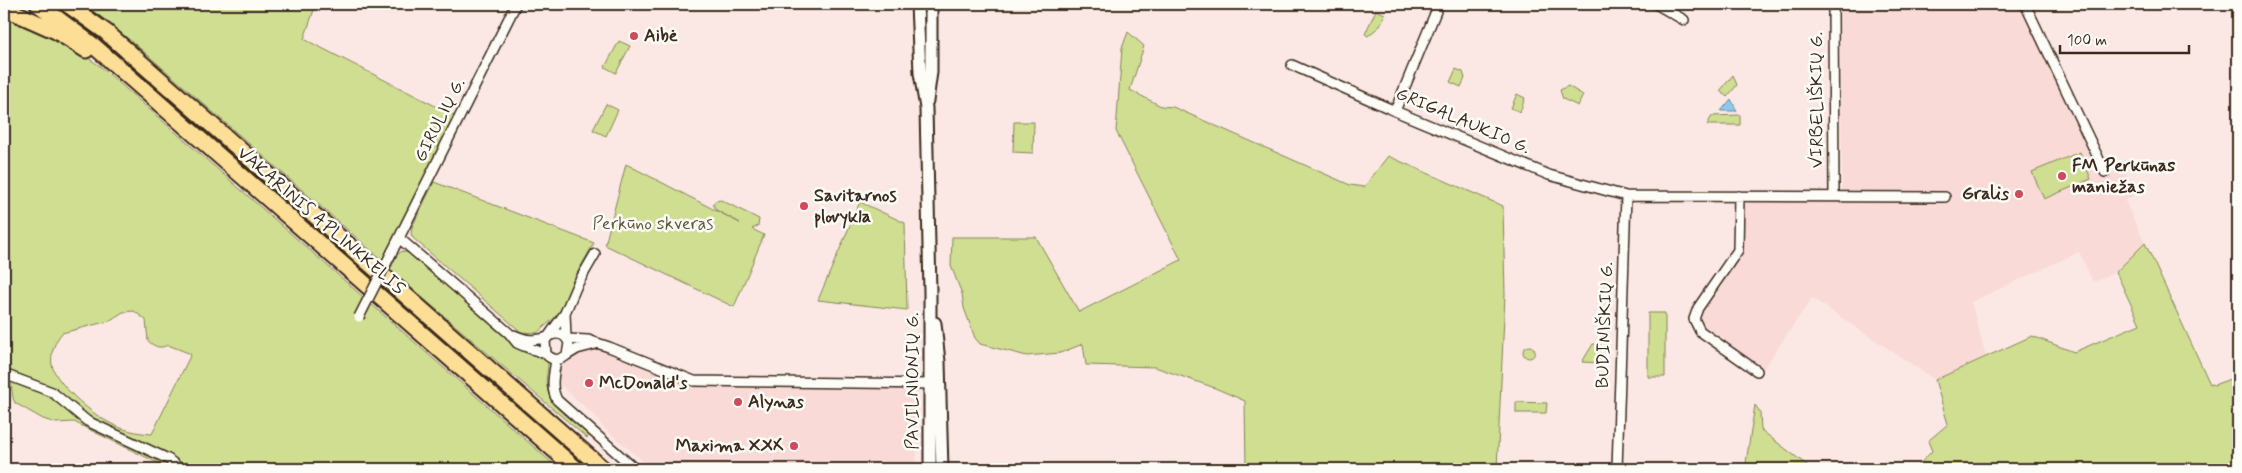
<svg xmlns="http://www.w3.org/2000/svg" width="2242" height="473" font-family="Mynerve,sans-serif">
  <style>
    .built { fill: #f9dad6 }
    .green { fill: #cfde91; stroke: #858458; fill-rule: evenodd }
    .water { fill: #8dc9ed; stroke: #6c899a }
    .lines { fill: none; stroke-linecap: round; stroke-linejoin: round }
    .minor-casing { stroke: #3b2a1e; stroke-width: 12 }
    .tertiary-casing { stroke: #3b2a1e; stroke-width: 15 }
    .trunk-casing { stroke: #3b2a1e; stroke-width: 19 }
    .minor { stroke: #fdfcf7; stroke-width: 9 }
    .tertiary { stroke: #fdfcf7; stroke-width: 11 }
    .trunk { stroke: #fdde96; stroke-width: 15 }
    .minor-bridge-casing { stroke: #3b2a1e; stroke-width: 12; stroke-linecap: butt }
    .minor-bridge { stroke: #fdfcf7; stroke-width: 9 }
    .poi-dot { fill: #d1495b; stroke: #fdfcf7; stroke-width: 2 }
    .labels { text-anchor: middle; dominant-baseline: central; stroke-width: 5; stroke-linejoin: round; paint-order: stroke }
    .poi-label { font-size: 18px; font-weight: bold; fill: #3b2a1e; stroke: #fdfcf7; text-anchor: start }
    .street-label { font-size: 18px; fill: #3b2a1e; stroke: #fdfcf7 }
    .park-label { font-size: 18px; fill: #60573b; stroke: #fdfcf7 }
  </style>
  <rect width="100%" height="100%" fill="#fbe8e4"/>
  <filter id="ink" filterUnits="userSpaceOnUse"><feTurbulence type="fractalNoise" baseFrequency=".02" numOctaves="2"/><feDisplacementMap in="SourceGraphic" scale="10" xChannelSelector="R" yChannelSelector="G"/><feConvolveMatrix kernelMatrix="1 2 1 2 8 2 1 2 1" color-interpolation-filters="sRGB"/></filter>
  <g filter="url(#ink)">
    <path class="built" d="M 1840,4 L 2020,4 L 2102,177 L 2123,169 L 2135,195 L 2125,201 L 2145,243 L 2116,272 L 2093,282 L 2079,252 L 1971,302 L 1986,356 L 1935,380 L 1812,298 L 1762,371 L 1701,327 L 1698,321 L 1698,314 L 1742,252 L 1742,211 L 1744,205 L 1750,202 L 1837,201 L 1842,190 Z
      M 591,349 L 609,351 L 705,388 L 918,389 L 916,469 L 652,469 L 603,427 L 597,418 L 556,381 L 558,369 L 564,361 L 576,351 Z"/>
    <path class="green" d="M 84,4 L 316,4 L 304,39 L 455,116 L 382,260 L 142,50 Z
      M 1376,10 L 1385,14 L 1380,26 L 1368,36 L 1365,34 Z
      M 4,15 C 38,28 70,45 100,66 L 559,469 L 170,469 L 74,422 L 56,423 L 43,419 L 15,403 L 13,398 L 10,375 L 4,371 ZM 134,311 L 146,320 L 148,341 C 155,347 160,349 168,345 L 191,354 L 152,434 C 137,433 122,430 108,422 C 91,413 56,384 52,365 C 50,354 55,341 62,333 L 109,321 L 123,312 Z
      M 1128,32 L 1144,46 L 1130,90 L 1161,106 L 1173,107 L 1350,185 L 1364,187 L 1388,156 L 1503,206 L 1505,295 L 1497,469 L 1246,469 L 1245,401 L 1215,388 L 1155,367 L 1086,365 L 1083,344 L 1060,353 L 1027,356 L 980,344 L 975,338 L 964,308 L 962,294 L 951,266 L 952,237 L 1036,237 L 1079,312 L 1181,260 L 1116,131 L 1122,48 Z
      M 619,41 L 630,46 L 616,73 L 605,67 Z
      M 1456,69 L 1463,72 L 1465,78 L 1461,87 L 1450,82 Z
      M 1733,75 L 1737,85 L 1727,97 L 1720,91 Z
      M 1568,86 L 1583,95 L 1578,106 L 1563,99 L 1560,90 Z
      M 1517,94 L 1525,98 L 1520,112 L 1511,108 Z
      M 606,104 L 618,110 L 606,136 L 593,130 Z
      M 1740,115 L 1740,125 L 1707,125 L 1712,116 Z
      M 1014,122 L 1034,122 L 1033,153 L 1013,152 Z
      M 2080,152 L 2091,179 L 2044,199 L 2032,172 Z
      M 626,164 L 740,223 L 716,210 L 713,204 L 715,201 L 721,200 L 759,219 L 758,226 L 752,229 L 764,235 L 734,307 L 605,245 Z
      M 434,182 L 594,243 L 576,275 L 556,320 L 552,320 L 537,333 L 521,332 L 413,238 L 411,234 L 412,227 Z
      M 860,202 L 905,223 L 907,310 L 818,300 Z
      M 2145,243 L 2210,384 L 2214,385 L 2238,376 L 2238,469 L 1915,469 L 1932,451 L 1928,441 L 1948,424 L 1935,380 L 2032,336 L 2074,352 L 2140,324 L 2116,272 Z
      M 402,251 L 408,253 L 409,251 C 443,281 476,314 511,342 C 523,351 538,351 548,363 C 548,371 545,379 547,387 C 549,408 575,422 589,435 L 587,438 L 390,270 L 397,255 Z
      M 1648,313 L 1665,313 L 1665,377 L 1648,377 Z
      M 1593,344 L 1600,344 L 1600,363 L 1582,362 Z
      M1523 352a6 6 0 1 1 12 0a6 6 0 1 1-12 0Z
      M 1516,402 L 1547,403 L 1546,413 L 1516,413 Z
      M 1755,405 L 1760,412 L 1761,430 L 1812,469 L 1745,469 Z"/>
    <path class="water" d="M 1731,99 L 1737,111 L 1721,111 Z"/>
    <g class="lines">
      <g class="minor-casing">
        <path id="minor" d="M 1656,4 L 1684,20
          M 1833,4 L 1834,196
          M 2025,4 L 2105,172
          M 1292,65 L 1395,111 L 1549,175 L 1626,196
          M 1395,111 L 1439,4
          M 1739,196 L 1738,250 L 1698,308 L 1694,319 L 1700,331 L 1757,371
          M 399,238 L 509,333 L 517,343 L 524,346 L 546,354
          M 392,252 L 516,4
          M 565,313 L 566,337
          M 514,335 C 527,341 534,341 548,337
          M 551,335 C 560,332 566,335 569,343 L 567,355 C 560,361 552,361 546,354 L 545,341 L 565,313 L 577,285 L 595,254
          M 567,339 L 588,340 L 609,347 L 694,381 L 934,384
          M 567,355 L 577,349 L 596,344
          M 556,360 C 554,374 550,387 557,400 L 635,469
          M 4,374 L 52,392 L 87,421 L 168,459 L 180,469
          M 1617,469 L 1626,196 L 1945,197"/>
      </g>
      <g class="tertiary-casing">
        <path id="tertiary" d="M 917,4 L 920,73 L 926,108 L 930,292 L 930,469
          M 927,101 L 931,72 L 931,4
          M 935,323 L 939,362 L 942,469"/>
      </g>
      <g class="trunk-casing">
        <path id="trunk" d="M 38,4 L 94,46 L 576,469
          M 67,4 L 106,32 L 229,140 L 603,469
          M 4,8 L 56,31 L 86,50"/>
      </g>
      <use href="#minor" class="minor"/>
      <use href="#tertiary" class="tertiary"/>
      <use href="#trunk" class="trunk"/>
      <g class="minor-bridge-casing">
        <path id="minor-bridge" d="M 359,317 L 392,252"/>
      </g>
      <use href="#minor-bridge" class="minor-bridge"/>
    </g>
  </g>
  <g class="poi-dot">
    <circle cx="634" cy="36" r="5"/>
    <circle cx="2062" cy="176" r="5"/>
    <circle cx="2019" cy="194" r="5"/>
    <circle cx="804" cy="206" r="5"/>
    <circle cx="589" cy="383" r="5"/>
    <circle cx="738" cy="402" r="5"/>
    <circle cx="794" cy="446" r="5"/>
  </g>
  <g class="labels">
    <g class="poi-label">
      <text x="644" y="36">Aibė</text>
      <text x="2072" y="166">FM Perkūnas<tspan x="2072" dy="21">maniežas</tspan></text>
      <text x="2009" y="194" text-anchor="end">Gralis</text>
      <text x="814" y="196">Savitarnos<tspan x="814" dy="21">plovykla</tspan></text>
      <text x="599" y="383">McDonald's</text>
      <text x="748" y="402">Alynas</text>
      <text x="784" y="446" text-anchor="end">Maxima XXX</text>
    </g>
    <g class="street-label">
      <text transform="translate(1817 100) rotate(-90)">VIRBELIŠKIŲ G.</text>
      <text transform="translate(440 120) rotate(-63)">GIRULIŲ G.</text>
      <text transform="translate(1463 121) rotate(23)">GRIGALAUKIO G.</text>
      <text transform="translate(321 221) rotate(41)">VAKARINIS APLINKKELIS</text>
      <text transform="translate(1605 325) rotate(-88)">BUDINIŠKIŲ G.</text>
      <text transform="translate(913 381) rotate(-90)">PAVILNIONIŲ G.</text>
    </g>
    <g class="park-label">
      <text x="653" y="224">Perkūno skveras</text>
    </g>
  </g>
  <rect width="2242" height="473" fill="none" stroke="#fdfcf7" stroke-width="20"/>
  <rect x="10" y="10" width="2222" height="453" fill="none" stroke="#3b2a1e" stroke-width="2" filter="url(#ink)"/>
  <path d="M2060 45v8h129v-8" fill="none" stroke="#3b2a1e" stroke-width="2.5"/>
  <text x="2067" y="45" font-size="15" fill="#3b2a1e" stroke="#fdfcf7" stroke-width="4" paint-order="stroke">100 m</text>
</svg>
